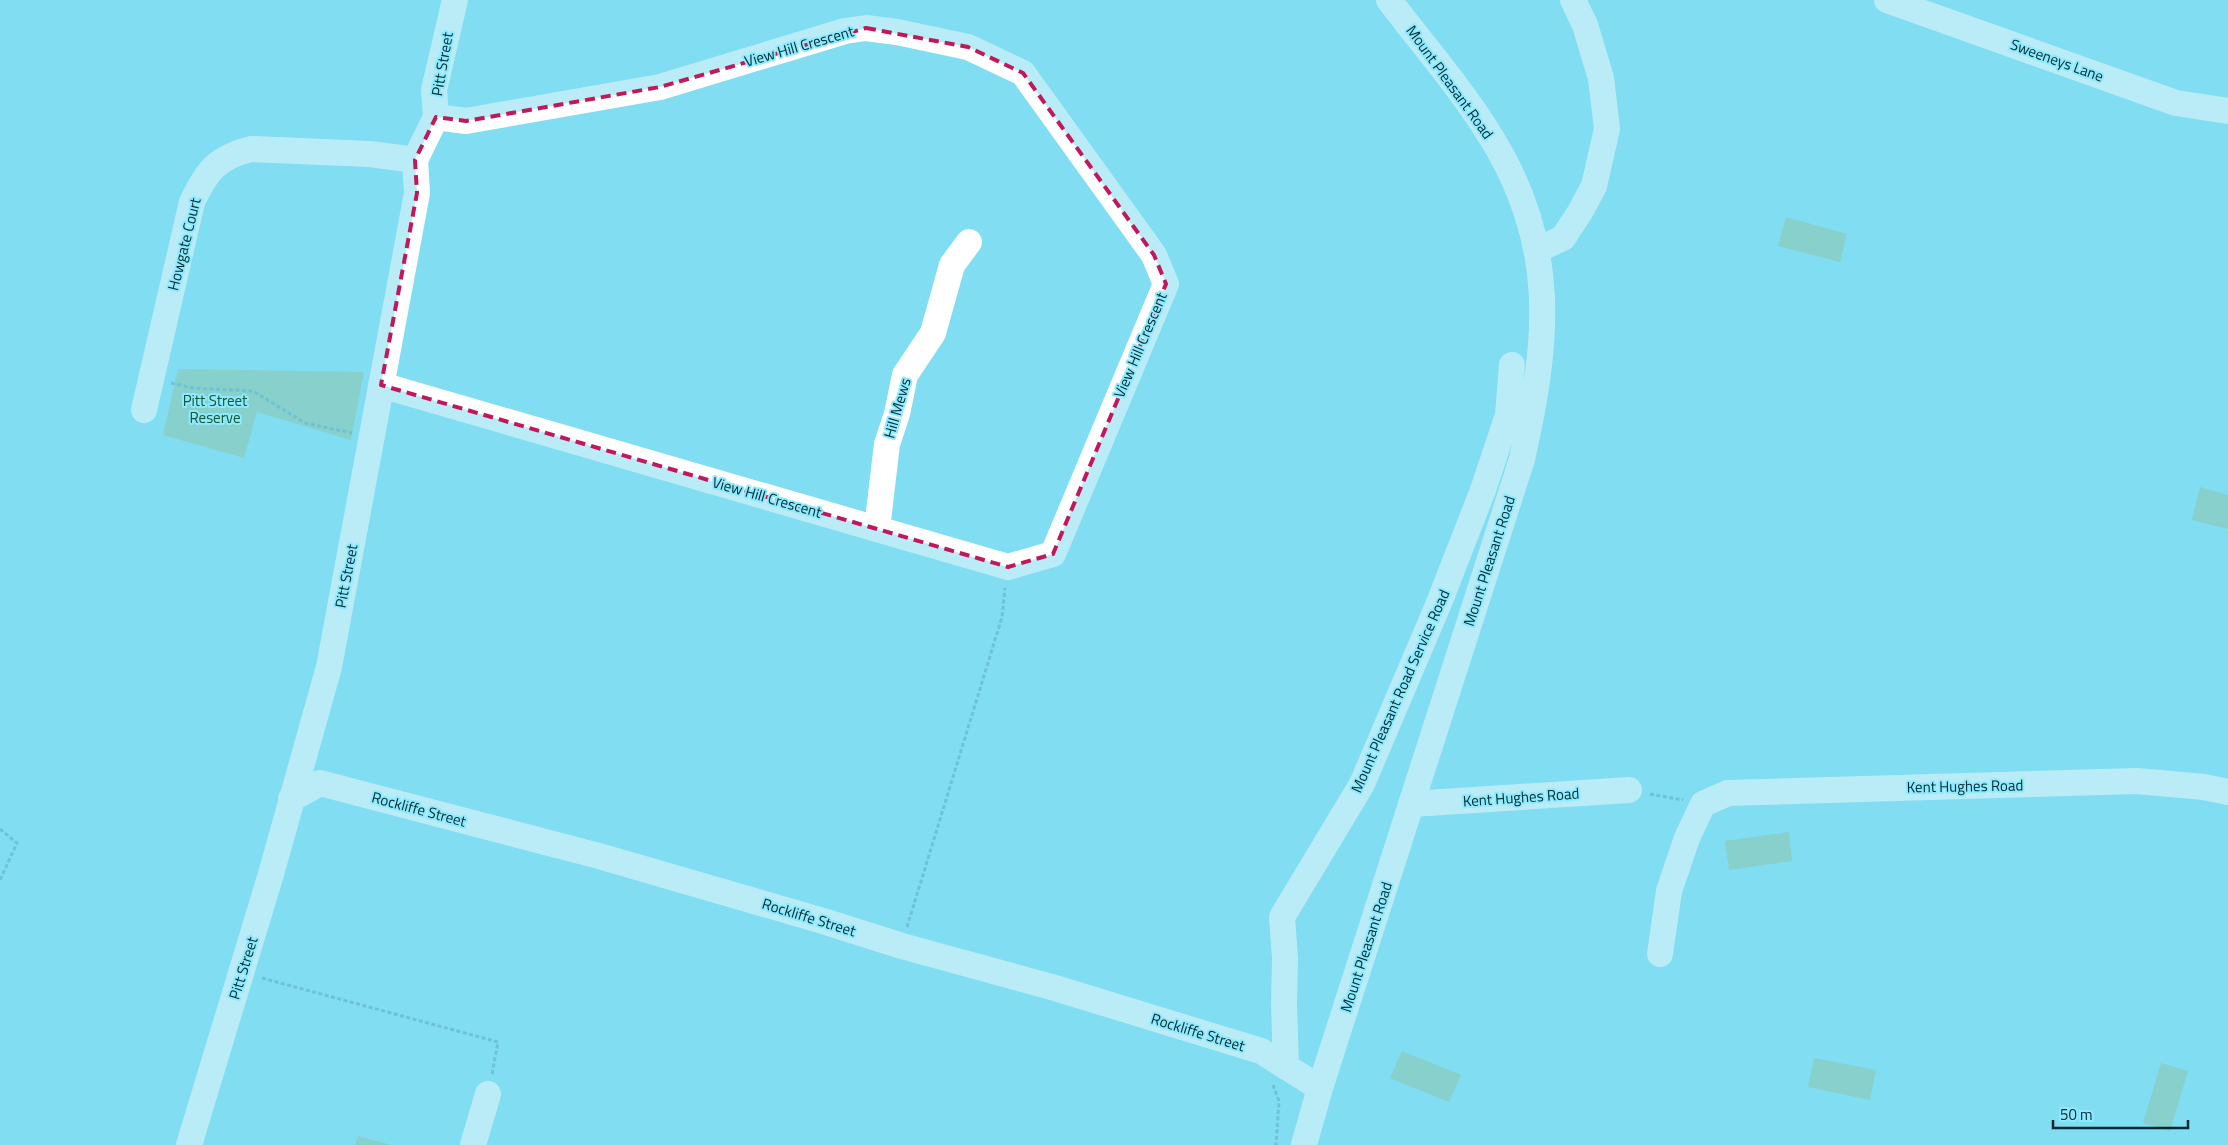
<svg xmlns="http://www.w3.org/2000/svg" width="2228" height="1145" font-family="'Titillium Web',sans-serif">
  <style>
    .green { fill: #8fc29e }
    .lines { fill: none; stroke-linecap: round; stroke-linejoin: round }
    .path { stroke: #57a3b3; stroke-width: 3; stroke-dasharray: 4 2.5; stroke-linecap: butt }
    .minor { stroke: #fff; stroke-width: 26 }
    .marked { fill: none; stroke: #c2185b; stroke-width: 4; stroke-dasharray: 10 6; stroke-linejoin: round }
    .labels { text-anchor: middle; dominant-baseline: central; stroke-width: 4; stroke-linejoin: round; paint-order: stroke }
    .street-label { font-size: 15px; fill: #002a31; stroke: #8eeafe }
    .park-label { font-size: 15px; fill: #165530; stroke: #8eeafe }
  </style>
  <rect width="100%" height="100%" fill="#81ddf1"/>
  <path class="green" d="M 1786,217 L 1847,234 L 1840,262 L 1778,246 Z
    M 178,369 L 364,372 L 351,440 L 257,412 L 244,458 L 163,435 Z
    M 2200,487 L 2228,495 L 2228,529 L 2192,520 Z
    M 1789,832 L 1792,861 L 1729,870 L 1725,841 Z
    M 1402,1051 L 1461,1075 L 1449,1102 L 1390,1078 Z
    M 1814,1058 L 1876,1070 L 1870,1100 L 1808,1087 Z
    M 2161,1063 L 2188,1071 L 2170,1131 L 2143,1123 Z
    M 358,1136 L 391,1145 L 355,1145 Z"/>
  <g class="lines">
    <path class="path" d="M 171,383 L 193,388 L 253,391 L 305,423 L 352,433
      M 1650,794 L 1683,800
      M 0,829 L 17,843 L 0,880
      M 907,927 L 1002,617 L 1005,588
      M 262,978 L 498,1042 L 492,1074
      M 1273,1085 L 1279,1101 L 1276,1145"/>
    <path class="minor" d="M 1887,0 L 2176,103 L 2228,111
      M 1537,250 L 1563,238 L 1580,212 L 1594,186 L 1607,129 L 1601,78 L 1585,25 L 1573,0
      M 381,385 L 1008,567 L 1053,554 L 1166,284 L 1154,255 L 1023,73 L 968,47 L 897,32 L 866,28 L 845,31 L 660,87 L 466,121 L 436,117
      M 144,410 L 192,202 C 207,171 216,158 251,149 L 370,154 L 415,160
      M 877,529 L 887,444 L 897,414 L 905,375 L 933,333 L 952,265 L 969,242
      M 291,799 L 320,783 L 599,856 L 823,921 L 902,946 L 1055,988 L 1261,1051 L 1320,1088
      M 1412,804 L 1629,790
      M 1660,954 L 1669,891 L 1687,838 L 1703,804 L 1728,793 L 2137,781 L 2204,787 L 2228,792
      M 1286,1067 L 1284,1003 L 1285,958 L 1282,917 L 1362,784 L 1439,603 L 1483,490 L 1508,415 L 1512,365
      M 189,1145 L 271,874 L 329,667 L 417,193 L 415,160 L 436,117 L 434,90 L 455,0
      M 473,1145 L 488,1094
      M 1304,1145 L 1320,1088 L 1522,459 C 1549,340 1558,245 1491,137 C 1461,88 1423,45 1389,0"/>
  </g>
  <path d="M0 0H2228V1145H0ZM 866,28 L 968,47 L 1023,73 L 1154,255 L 1166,284 L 1053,554 L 1008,567 L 381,385 L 417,193 L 415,160 L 436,117 L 466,121 L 660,87 Z" fill="#81ddf1" fill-opacity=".55" fill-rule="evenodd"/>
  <path class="marked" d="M 866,28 L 968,47 L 1023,73 L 1154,255 L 1166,284 L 1053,554 L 1008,567 L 381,385 L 417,193 L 415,160 L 436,117 L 466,121 L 660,87 Z"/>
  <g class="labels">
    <g class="street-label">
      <text transform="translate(799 46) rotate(-16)">View Hill Crescent</text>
      <text transform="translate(2057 60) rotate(20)">Sweeneys Lane</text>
      <text transform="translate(442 64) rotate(-80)">Pitt Street</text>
      <text transform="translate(1450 82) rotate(54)">Mount Pleasant Road</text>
      <text transform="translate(184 244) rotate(-76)">Howgate Court</text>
      <text transform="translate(1140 345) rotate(-67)">View Hill Crescent</text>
      <text transform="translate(897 408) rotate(-74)">Hill Mews</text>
      <text transform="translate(767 497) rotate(16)">View Hill Crescent</text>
      <text transform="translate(1489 561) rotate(-72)">Mount Pleasant Road</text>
      <text transform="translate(346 576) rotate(-79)">Pitt Street</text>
      <text transform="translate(1400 691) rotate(-66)">Mount Pleasant Road Service Road</text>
      <text transform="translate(1965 786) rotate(-1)">Kent Hughes Road</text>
      <text transform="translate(1521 797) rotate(-4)">Kent Hughes Road</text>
      <text transform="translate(419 809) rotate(15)">Rockliffe Street</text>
      <text transform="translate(809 917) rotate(17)">Rockliffe Street</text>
      <text transform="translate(1366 947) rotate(-72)">Mount Pleasant Road</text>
      <text transform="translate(243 968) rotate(-73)">Pitt Street</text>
      <text transform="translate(1198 1032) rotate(17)">Rockliffe Street</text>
    </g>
    <g class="park-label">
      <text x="215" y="400">Pitt Street<tspan x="215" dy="17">Reserve</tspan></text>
    </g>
  </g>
  <path d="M2053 1120v8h135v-8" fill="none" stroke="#002a31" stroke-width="2.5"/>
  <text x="2060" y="1120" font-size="15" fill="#002a31" stroke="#8eeafe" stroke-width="4" paint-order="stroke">50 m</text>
</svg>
